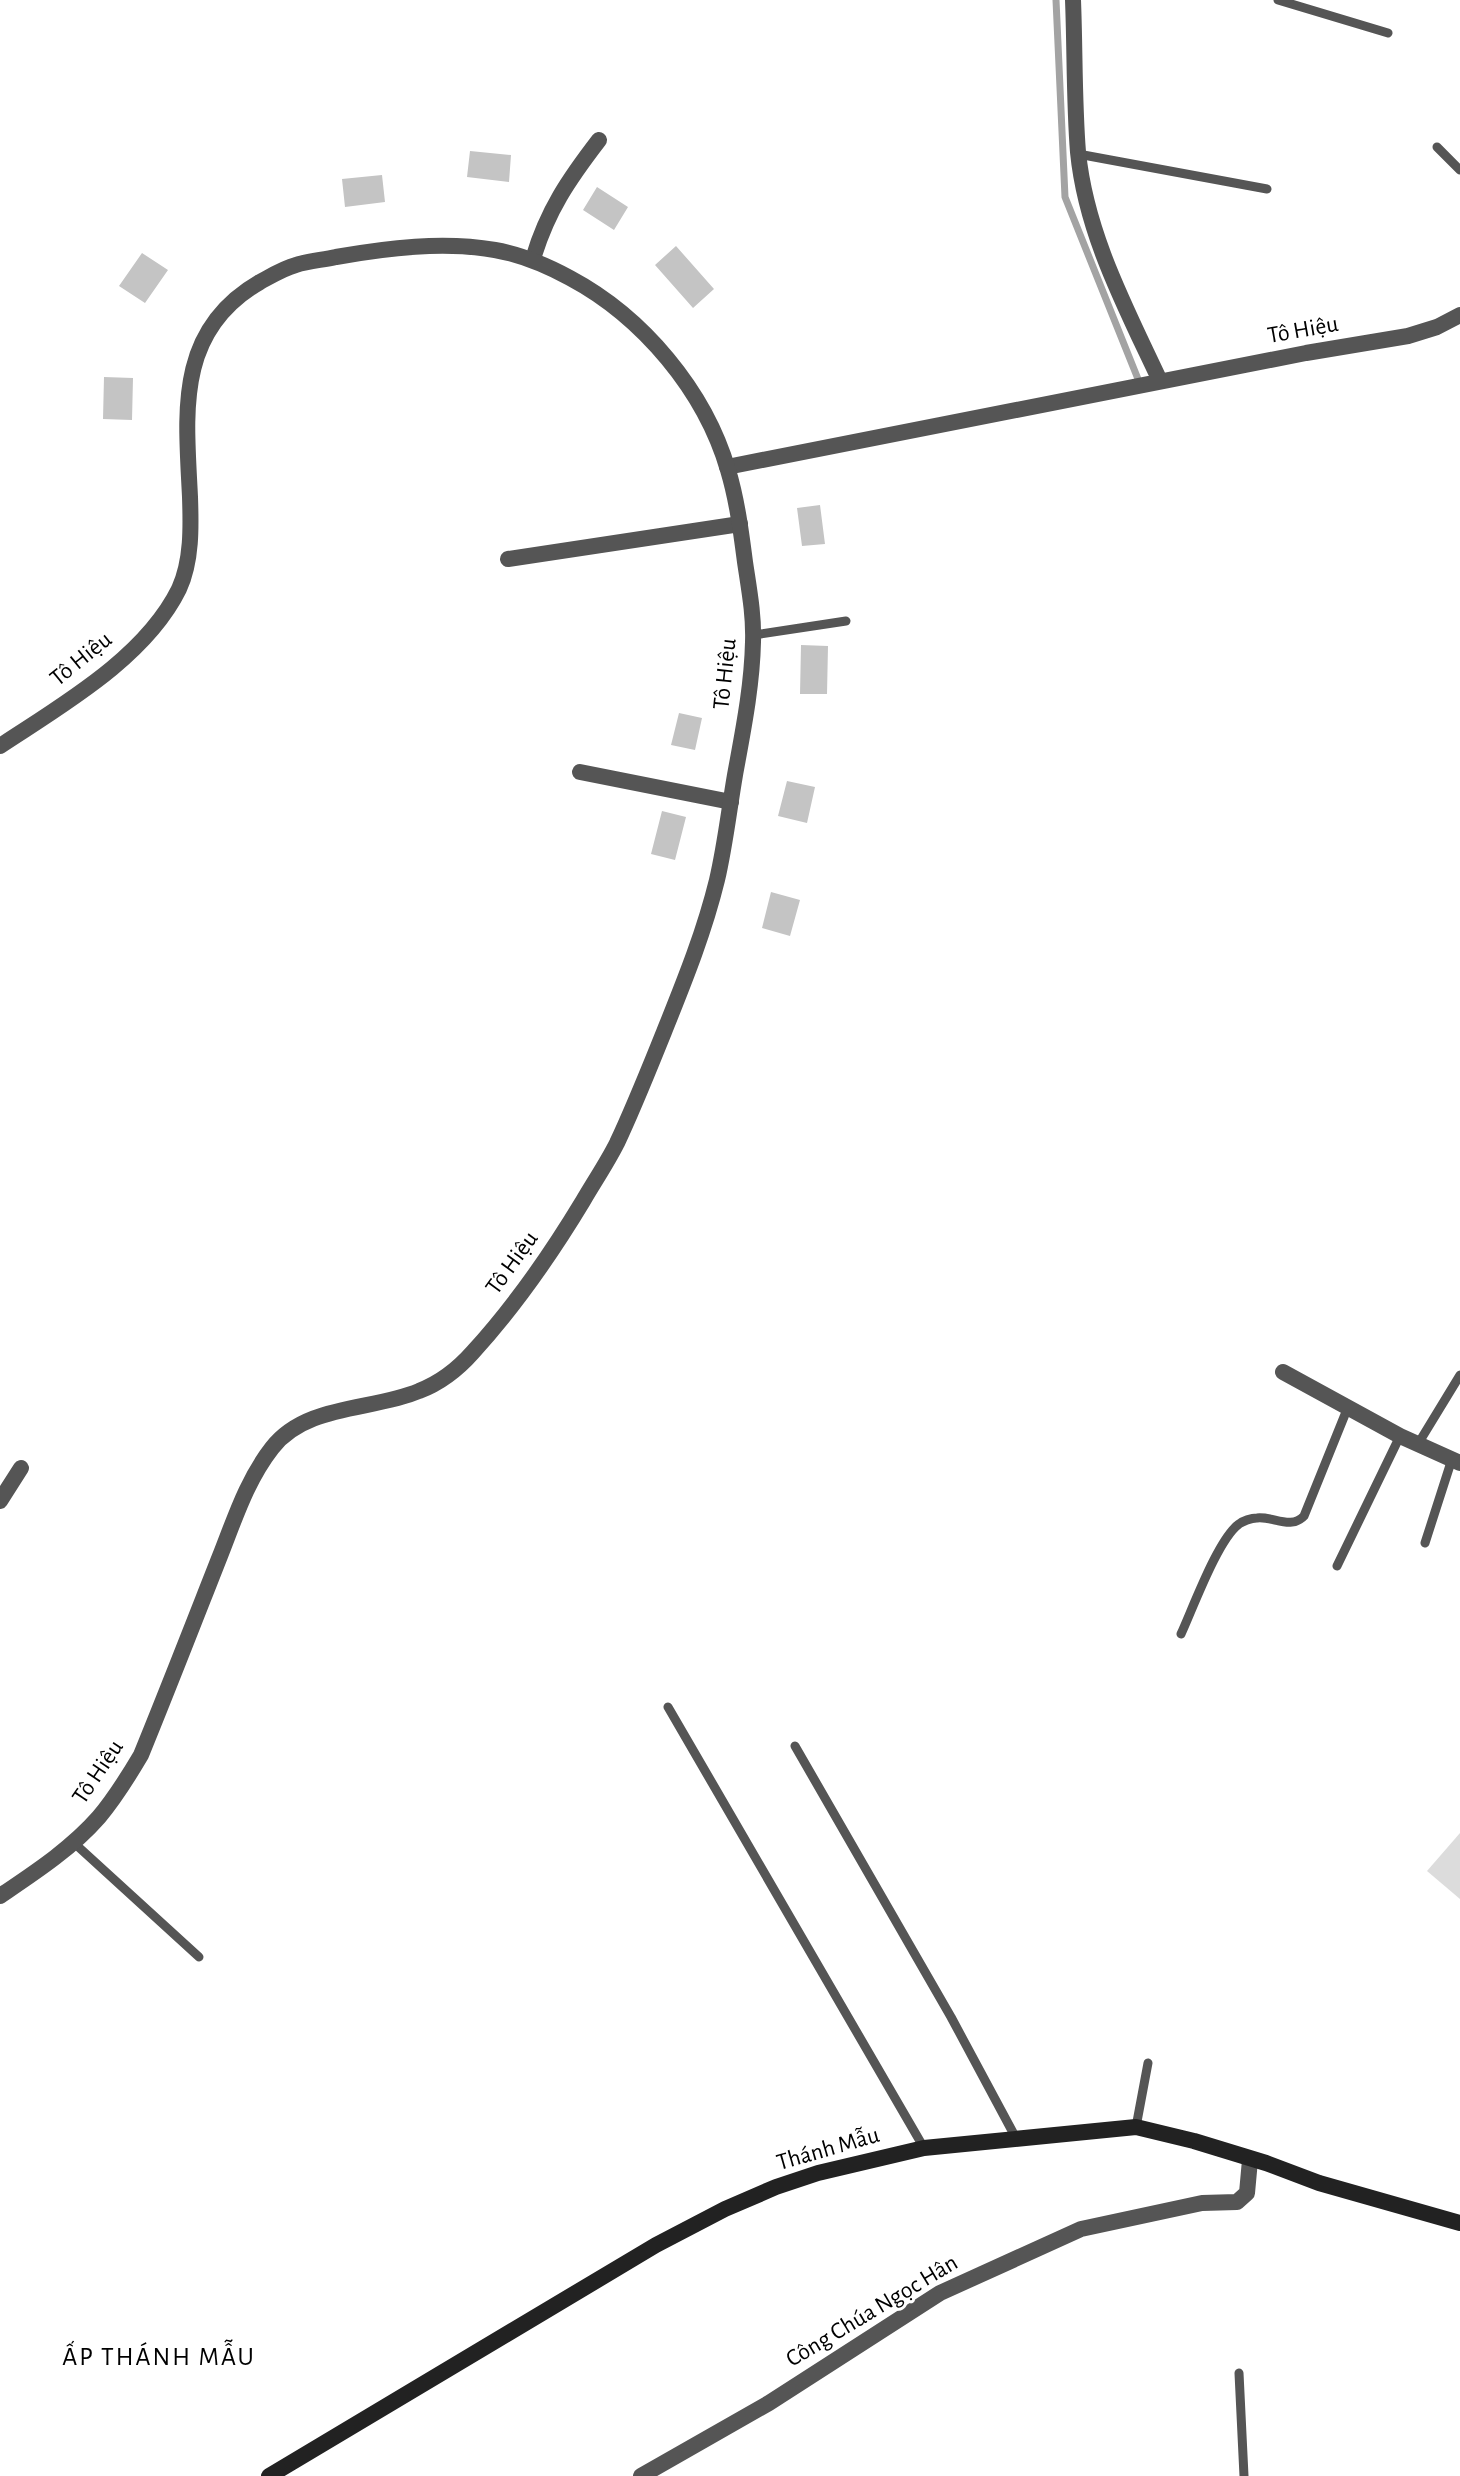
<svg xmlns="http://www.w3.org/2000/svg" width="1460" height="2476" font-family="'Alegreya Sans',sans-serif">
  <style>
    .green { fill: #dcdcdc }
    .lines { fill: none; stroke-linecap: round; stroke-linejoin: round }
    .stream { stroke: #a3a3a3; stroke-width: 7 }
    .building { fill: #c4c4c4 }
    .service { stroke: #555; stroke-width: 9 }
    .minor { stroke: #555; stroke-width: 16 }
    .tertiary { stroke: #555; stroke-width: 16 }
    .secondary { stroke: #222; stroke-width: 16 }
    .labels { text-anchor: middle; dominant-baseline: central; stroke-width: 6; stroke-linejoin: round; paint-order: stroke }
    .street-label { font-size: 24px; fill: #000; stroke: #fff }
    .neighbourhood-label { font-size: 26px; letter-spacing: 2px; fill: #000; stroke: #fff }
  </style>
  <rect width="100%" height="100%" fill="#fff"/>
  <path class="green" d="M 1460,1833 L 1460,1899 L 1427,1871 Z"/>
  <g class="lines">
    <path class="stream" d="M 1056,0 L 1065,197 L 1140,384"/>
  </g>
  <path class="building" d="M 470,151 L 511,155 L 509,182 L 467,177 Z
    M 382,175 L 385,202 L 345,207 L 342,179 Z
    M 597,187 L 628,207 L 614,230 L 583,210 Z
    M 676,246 L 714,289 L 693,308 L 655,265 Z
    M 142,253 L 168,270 L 145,303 L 119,286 Z
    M 104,377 L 133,378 L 132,420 L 103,419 Z
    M 820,505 L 825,544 L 802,546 L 797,508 Z
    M 801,645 L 828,646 L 827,694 L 800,694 Z
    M 679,713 L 702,718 L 695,750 L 671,745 Z
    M 787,781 L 815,787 L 807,823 L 778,816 Z
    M 662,811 L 686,817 L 675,860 L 651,854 Z
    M 771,892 L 800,900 L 790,936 L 762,928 Z"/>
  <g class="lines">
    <path class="service" d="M 1278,0 L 1388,33
      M 1437,147 L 1460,170
      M 1078,154 L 1267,189
      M 754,635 L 846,621
      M 1418,1444 L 1460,1375
      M 1425,1543 L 1452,1459
      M 1337,1566 L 1400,1436
      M 1181,1634 C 1193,1608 1218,1539 1239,1524 C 1243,1521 1251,1518 1257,1518 C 1273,1516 1291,1530 1304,1516 L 1348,1407
      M 668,1707 L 924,2148
      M 795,1746 L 951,2017 L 1017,2140
      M 73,1842 L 199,1957
      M 1136,2127 L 1148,2063
      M 1239,2373 L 1244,2476"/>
    <path class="minor" d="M 1073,0 C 1075,50 1074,102 1078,152 C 1086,234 1126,308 1160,381
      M 533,259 C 547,211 569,179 599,140
      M 727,467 L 1306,353 L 1408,336 L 1437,327 L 1460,315
      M 508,559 L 740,524
      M 580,772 L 731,802
      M 1283,1372 L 1400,1436 L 1460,1463
      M 0,1501 L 21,1468
      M 641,2476 L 769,2403 L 940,2293 L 1081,2229 L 1202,2203 L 1237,2202 L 1247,2193 L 1250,2160"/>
    <path class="tertiary" d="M 0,746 C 62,705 145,658 179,589 C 192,561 191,526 190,497 C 186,413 175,331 260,282 C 271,276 284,268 296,265 C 308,261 323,260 336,257 C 387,248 443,241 495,250 C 523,255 546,265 570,278 C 643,317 705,391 728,470 C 737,500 741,531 745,562 C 749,589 754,615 753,642 C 752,687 743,731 735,775 C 729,810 725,846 717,880 C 704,933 684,982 664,1032 C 649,1069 634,1107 617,1143 C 607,1163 594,1182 583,1201 C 551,1254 515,1306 473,1352 C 458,1369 440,1383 419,1391 C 372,1411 306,1404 272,1448 C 247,1480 235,1518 220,1556 C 194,1622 168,1689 141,1755 C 128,1777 115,1798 99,1817 C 71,1849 34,1873 0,1896"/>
    <path class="secondary" d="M 269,2476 L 656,2245 L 725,2209 L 776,2187 L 818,2173 L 924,2148 L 1136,2127 L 1194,2141 L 1266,2163 L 1319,2183 L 1460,2223"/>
  </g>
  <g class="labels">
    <g class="street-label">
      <text transform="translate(1303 330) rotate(-10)">Tô Hiệu</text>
      <text transform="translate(81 659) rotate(-39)">Tô Hiệu</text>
      <text transform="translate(725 674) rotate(-84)">Tô Hiệu</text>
      <text transform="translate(512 1263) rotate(-54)">Tô Hiệu</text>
      <text transform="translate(98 1772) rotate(-56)">Tô Hiệu</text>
      <text transform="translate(828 2149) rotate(-16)">Thánh Mẫu</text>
      <text transform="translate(872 2311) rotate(-31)">Công Chúa Ngọc Hân</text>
    </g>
    <g class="neighbourhood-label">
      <text x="159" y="2357">ẤP THÁNH MẪU</text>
    </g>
  </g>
</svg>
